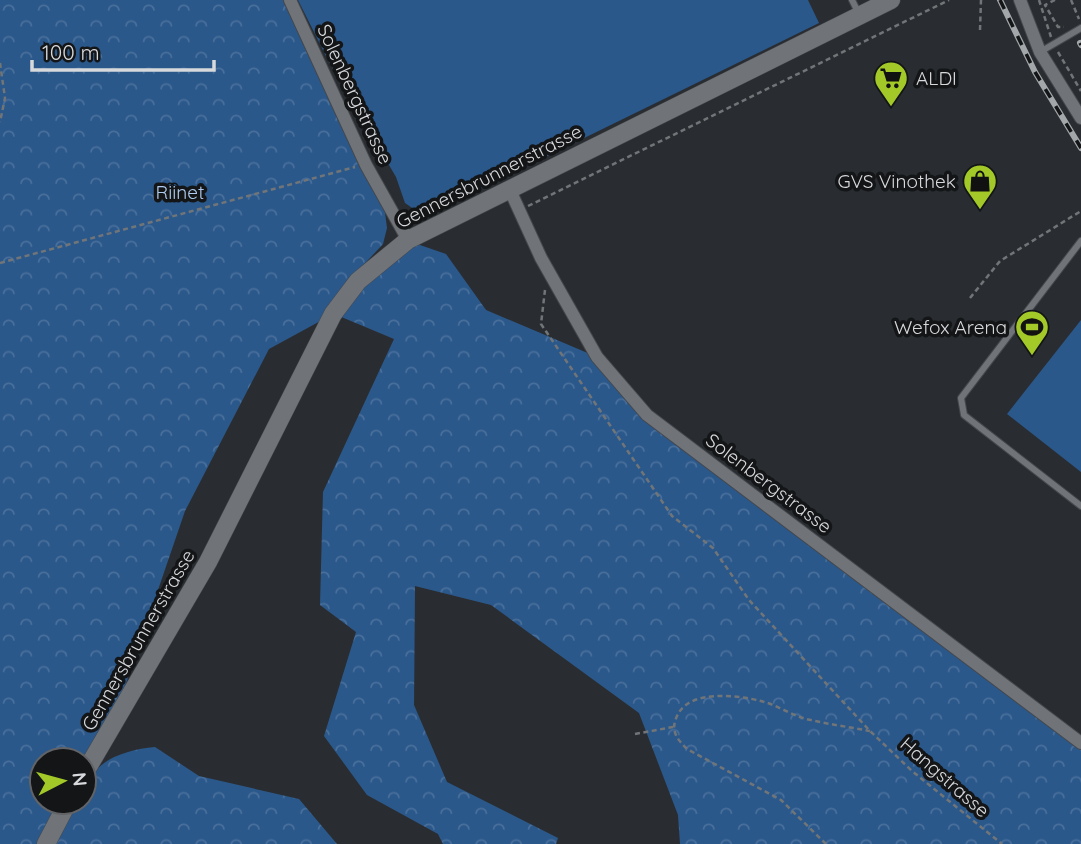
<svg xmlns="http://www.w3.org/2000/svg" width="1081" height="844" font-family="Quicksand,sans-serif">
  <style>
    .grass { fill: #2b588b }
    .forest { fill: url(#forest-crowns) }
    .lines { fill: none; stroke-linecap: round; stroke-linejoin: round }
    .lane-casing { stroke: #45484c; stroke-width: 8 }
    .street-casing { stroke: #45484c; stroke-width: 14 }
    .secondary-casing { stroke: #45484c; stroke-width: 19 }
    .path { stroke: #717578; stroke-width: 2.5; stroke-dasharray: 5 3.5; stroke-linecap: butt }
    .lane { stroke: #707479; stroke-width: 6 }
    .street { stroke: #707479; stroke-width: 12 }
    .secondary { stroke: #707479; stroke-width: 18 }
    .rail-casing { stroke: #a4a7aa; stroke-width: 6 }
    .rail { stroke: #131517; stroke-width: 3.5; stroke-dasharray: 10; stroke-linecap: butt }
    .labels { text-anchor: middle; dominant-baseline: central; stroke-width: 7; stroke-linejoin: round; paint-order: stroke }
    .poi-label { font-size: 19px; fill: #d7d9dc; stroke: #131517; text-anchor: end }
    .street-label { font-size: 19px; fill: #d7d9dc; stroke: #131517 }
    .park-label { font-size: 19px; fill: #aecbef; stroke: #131517 }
  </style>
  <defs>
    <pattern id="forest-crowns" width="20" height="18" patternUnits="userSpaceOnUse" patternTransform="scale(1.75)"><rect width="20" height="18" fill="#2b588b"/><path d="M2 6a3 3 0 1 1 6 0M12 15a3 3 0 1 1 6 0" fill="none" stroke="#496f9b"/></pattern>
  </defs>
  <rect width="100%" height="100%" fill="#292d31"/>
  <path class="grass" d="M 298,0 L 808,0 L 819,23 L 433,212 L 418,212 L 405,203 L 396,177 L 330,64 Z
    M 1081,320 L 1081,472 L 1007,414 Z"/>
  <path class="forest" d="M 0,0 L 290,0 L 391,208 L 385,213 L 387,228 L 383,244 L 342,288 L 324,319 L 269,349 L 185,511 L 119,704 L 84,760 L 42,760 L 42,802 L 60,802 L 40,844 L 0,844 Z
    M 417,244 L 446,254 L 486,310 L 597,357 L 647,415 L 1081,743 L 1081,844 L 680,844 L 678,815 L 639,713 L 491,605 L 415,586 L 414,705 L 447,782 L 558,838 L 556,844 L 443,844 L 438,834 L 367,795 L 324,736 L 356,632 L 320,605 L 323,492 L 394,339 L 339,316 C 360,287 386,262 417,244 Z
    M 155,747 L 199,776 L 299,799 L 337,844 L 55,844 L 78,802 L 84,802 C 84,763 122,750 155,747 Z"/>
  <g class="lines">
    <g class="lane-casing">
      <path id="lane" d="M 852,0 L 859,14
        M 1040,52 L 1081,28
        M 1081,241 L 961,398 L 964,415 L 1081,506"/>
    </g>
    <g class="street-casing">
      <path id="street" d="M 290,0 L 366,165 L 408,240
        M 1020,0 L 1040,52 L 1081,118
        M 509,188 L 541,258 L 597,357 L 647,415 L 1081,743"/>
    </g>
    <g class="secondary-casing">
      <path id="secondary" d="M 84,774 L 208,562 L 333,314 L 358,281 L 408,240 L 891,0
        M 46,844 L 68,802"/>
    </g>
    <path class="path" d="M 1039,0 L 1051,37
      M 1055,0 L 1045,5 L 1058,27 L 1064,27
      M 1071,0 L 1079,19
      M 980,30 L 981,0
      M 1058,52 L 1081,91
      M 0,63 L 5,98 L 0,122
      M 528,206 L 949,0
      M 0,263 L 355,167
      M 545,290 L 541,324 L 672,516 L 713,548 L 749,600 L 870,731 L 912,771 L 1002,844
      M 970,298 L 1000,261 L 1081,211
      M 635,734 L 673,727
      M 826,844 L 781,800 L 687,749 C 677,739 670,731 677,716 C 689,689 737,695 761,701 C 777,705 791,715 806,719 C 827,724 849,727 870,731"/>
    <use href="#lane" class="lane"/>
    <use href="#street" class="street"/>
    <use href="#secondary" class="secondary"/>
    <g class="rail-casing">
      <path id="rail" d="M 1000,0 L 1035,72 L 1081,148
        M 1080,43 L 1081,45"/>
    </g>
    <use href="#rail" class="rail"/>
  </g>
  <defs>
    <g id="supermarket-pin" transform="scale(1.75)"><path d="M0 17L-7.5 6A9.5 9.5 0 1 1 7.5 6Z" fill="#a2c928" stroke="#131517"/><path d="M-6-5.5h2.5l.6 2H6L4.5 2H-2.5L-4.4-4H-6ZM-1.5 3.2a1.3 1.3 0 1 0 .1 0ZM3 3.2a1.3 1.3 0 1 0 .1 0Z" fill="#111"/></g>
    <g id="shop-pin" transform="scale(1.75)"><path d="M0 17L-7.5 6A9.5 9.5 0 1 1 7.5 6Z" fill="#a2c928" stroke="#131517"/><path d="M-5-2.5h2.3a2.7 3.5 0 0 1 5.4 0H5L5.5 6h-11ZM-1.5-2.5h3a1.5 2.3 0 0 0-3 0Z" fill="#111"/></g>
    <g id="stadium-pin" transform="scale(1.75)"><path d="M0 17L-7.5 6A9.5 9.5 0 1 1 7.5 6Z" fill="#a2c928" stroke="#131517"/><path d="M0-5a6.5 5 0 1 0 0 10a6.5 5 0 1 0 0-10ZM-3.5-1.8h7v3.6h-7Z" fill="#111"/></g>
  </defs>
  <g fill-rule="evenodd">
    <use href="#supermarket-pin" x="891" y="78"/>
    <use href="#shop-pin" x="980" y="181"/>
    <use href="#stadium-pin" x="1032" y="327"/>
  </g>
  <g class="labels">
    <g class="poi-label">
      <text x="916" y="78" text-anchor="start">ALDI</text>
      <text x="956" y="181">GVS Vinothek</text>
      <text x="1007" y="327">Wefox Arena</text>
    </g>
    <g class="street-label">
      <text transform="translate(355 94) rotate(65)">Solenbergstrasse</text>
      <text transform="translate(489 176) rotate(-27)">Gennersbrunnerstrasse</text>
      <text transform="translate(769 483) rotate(37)">Solenbergstrasse</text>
      <text transform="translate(138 640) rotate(-60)">Gennersbrunnerstrasse</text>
      <text transform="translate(945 777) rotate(41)">Hangstrasse</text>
    </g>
    <g class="park-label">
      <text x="180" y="192">Riinet</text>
    </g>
  </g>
  <g transform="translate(63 781) rotate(84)"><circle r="33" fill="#131517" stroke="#616366" stroke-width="2"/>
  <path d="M0-5L12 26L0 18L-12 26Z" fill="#a2c928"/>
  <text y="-10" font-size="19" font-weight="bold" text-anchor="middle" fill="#d7d9dc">N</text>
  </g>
  <path d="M32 60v10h182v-10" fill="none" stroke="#d7d9dc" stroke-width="3.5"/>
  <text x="42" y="60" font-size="21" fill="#d7d9dc" stroke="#131517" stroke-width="5" paint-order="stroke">100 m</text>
</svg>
